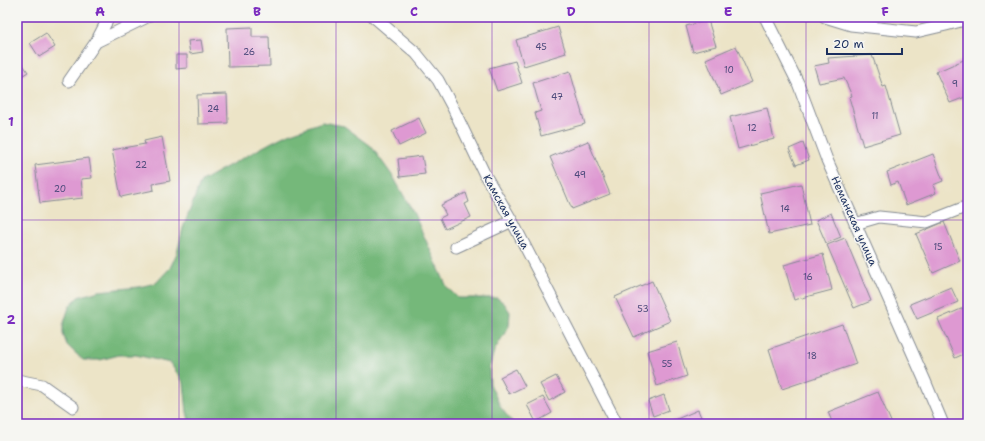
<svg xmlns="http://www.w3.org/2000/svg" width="985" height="441" font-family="'Shantell Sans',sans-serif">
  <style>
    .forest { fill: #75b87a; stroke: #48746c }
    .building { fill: #de99d2 }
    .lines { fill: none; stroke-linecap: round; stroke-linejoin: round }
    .lane-casing { stroke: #848a92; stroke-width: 13 }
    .lane { stroke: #fff; stroke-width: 11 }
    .grid { fill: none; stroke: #7b2cbf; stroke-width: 1; stroke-opacity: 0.55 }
    .labels { text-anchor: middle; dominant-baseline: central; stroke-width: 3; stroke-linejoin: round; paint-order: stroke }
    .number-label { font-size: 9px; fill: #4c4a7b }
    .street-label { font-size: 11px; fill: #1b2f5e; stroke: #f6f6f2 }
    .neatline { fill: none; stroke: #7b2cbf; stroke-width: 1.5 }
    .grid-label { font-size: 13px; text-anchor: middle; font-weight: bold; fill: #7b2cbf }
  </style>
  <rect width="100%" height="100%" fill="#f6f6f2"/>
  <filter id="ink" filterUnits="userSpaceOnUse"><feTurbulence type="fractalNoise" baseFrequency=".025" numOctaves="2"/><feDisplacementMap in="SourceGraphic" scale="8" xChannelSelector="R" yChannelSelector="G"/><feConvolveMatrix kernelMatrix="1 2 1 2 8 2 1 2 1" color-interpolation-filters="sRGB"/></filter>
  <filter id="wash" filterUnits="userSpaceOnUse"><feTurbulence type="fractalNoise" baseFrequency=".012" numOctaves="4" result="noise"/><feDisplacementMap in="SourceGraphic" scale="16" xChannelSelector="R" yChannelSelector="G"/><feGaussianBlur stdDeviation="0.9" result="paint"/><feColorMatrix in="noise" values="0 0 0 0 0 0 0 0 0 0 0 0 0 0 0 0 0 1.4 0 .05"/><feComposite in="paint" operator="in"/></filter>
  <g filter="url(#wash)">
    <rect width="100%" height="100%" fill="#ece4c7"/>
    <path class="forest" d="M 322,122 L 344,126 L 371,146 L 394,178 L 414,214 L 447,287 L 458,298 L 497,298 L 504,303 L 510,312 L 509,326 L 494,351 L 489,369 L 490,384 L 501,408 L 514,424 L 190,424 L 187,412 L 184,383 L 170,363 L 136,355 L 119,355 L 100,360 L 83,360 L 67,345 L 63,334 L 63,326 L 69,307 L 78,297 L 99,291 L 139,287 L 156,283 L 170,268 L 177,253 L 183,228 L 201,181 L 272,142 L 288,134 Z"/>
    <g id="blocks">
      <path class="building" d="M 708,20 L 716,46 L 693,52 L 686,26 Z
        M 252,27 L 252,37 L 269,37 L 270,66 L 228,67 L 227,28 Z
        M 558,27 L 566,53 L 524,66 L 516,40 Z
        M 46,33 L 55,47 L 39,57 L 30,43 Z
        M 201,40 L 203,52 L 190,54 L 188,41 Z
        M 736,46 L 752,82 L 721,95 L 706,59 Z
        M 176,55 L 187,55 L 187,68 L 176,69 Z
        M 872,55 L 883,87 L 886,86 L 900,135 L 863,146 L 849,97 L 852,96 L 844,78 L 819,83 L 814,66 L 829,63 L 828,58 Z
        M 17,56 L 28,72 L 17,79 Z
        M 968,58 L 968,96 L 950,103 L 936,72 Z
        M 515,61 L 522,83 L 497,91 L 489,68 Z
        M 570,71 L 585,124 L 541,136 L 535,113 L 541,111 L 533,83 Z
        M 227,94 L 228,123 L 198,124 L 197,95 Z
        M 767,108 L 774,139 L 738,149 L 730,117 Z
        M 419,118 L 426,133 L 399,146 L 392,131 Z
        M 162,137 L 170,181 L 153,184 L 154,190 L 121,197 L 112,150 L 145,144 L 144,141 Z
        M 588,141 L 610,194 L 572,209 L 550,157 Z
        M 803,143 L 809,160 L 796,165 L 789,149 Z
        M 933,154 L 943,181 L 933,185 L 936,193 L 906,205 L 898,182 L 891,185 L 887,172 Z
        M 422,156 L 425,174 L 400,177 L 398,159 Z
        M 89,158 L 92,178 L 81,179 L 83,198 L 40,203 L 35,165 Z
        M 801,184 L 810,225 L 769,234 L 760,193 Z
        M 466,193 L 469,202 L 465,204 L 471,217 L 445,229 L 440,218 L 446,215 L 441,205 Z
        M 831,213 L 841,237 L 826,243 L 816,220 Z
        M 944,222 L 960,261 L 933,273 L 916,234 Z
        M 845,238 L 871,301 L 854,308 L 827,245 Z
        M 823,254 L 832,290 L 794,300 L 784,265 Z
        M 652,281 L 670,321 L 634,337 L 615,297 Z
        M 951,287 L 958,302 L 917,319 L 910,304 Z
        M 968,306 L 968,352 L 955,358 L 938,319 Z
        M 842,324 L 856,364 L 782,389 L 769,349 Z
        M 677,342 L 687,376 L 657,386 L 647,351 Z
        M 516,369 L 525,386 L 509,394 L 500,377 Z
        M 556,376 L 565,392 L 549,401 L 540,384 Z
        M 878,392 L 892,424 L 833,424 L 828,412 Z
        M 664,395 L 669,410 L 653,416 L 648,401 Z
        M 543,397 L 552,413 L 536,422 L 527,405 Z
        M 698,410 L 704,424 L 665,424 Z"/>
    </g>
  </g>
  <g filter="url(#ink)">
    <use href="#blocks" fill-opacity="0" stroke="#848a92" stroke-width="1"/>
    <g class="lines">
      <g class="lane-casing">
        <path id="lane" d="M 374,17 L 416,53 L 438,80 L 453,108 L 485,175 L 512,221 L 617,424
          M 765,17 L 798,83 L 827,160 L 925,381 L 943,424
          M 825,17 L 851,25 L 916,32 L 946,25 L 968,19
          M 96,42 L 147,17
          M 69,81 L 96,42 L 109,17
          M 855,224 L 879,217 L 927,222 L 968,206
          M 456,247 L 512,221
          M 17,380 L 42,385 L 73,407"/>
      </g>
      <use href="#lane" class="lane"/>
    </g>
  </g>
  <path class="grid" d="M 179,17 L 179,424M 336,17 L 336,424M 492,17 L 492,424M 649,17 L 649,424M 806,17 L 806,424M 17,220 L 968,220"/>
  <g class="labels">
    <g class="number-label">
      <text x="541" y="47">45</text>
      <text x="249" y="52">26</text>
      <text x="729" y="70">10</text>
      <text x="955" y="84">9</text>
      <text x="557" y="97">47</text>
      <text x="213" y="109">24</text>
      <text x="875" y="116">11</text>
      <text x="752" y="128">12</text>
      <text x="141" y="165">22</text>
      <text x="580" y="175">49</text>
      <text x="60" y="189">20</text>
      <text x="785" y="209">14</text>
      <text x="938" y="247">15</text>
      <text x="808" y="277">16</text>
      <text x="643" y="309">53</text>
      <text x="812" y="356">18</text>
      <text x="667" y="364">55</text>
    </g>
    <g class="street-label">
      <text transform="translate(506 212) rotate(61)">Камская улица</text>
      <text transform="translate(854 221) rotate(66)">Неманская улица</text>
    </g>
  </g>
  <rect width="985" height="441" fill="none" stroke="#f6f6f2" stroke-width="44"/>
  <path d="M827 48v6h75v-6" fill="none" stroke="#1b2f5e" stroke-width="2"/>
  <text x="833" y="48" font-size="12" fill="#1b2f5e" stroke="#f6f6f2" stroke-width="3" paint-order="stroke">20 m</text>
  <rect x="22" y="22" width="941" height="397" class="neatline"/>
  <g class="grid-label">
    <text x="100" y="16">A</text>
    <text x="257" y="16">B</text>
    <text x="414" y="16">C</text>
    <text x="571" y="16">D</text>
    <text x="728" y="16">E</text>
    <text x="885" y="16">F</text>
    <text x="11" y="126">1</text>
    <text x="11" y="324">2</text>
  </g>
</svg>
